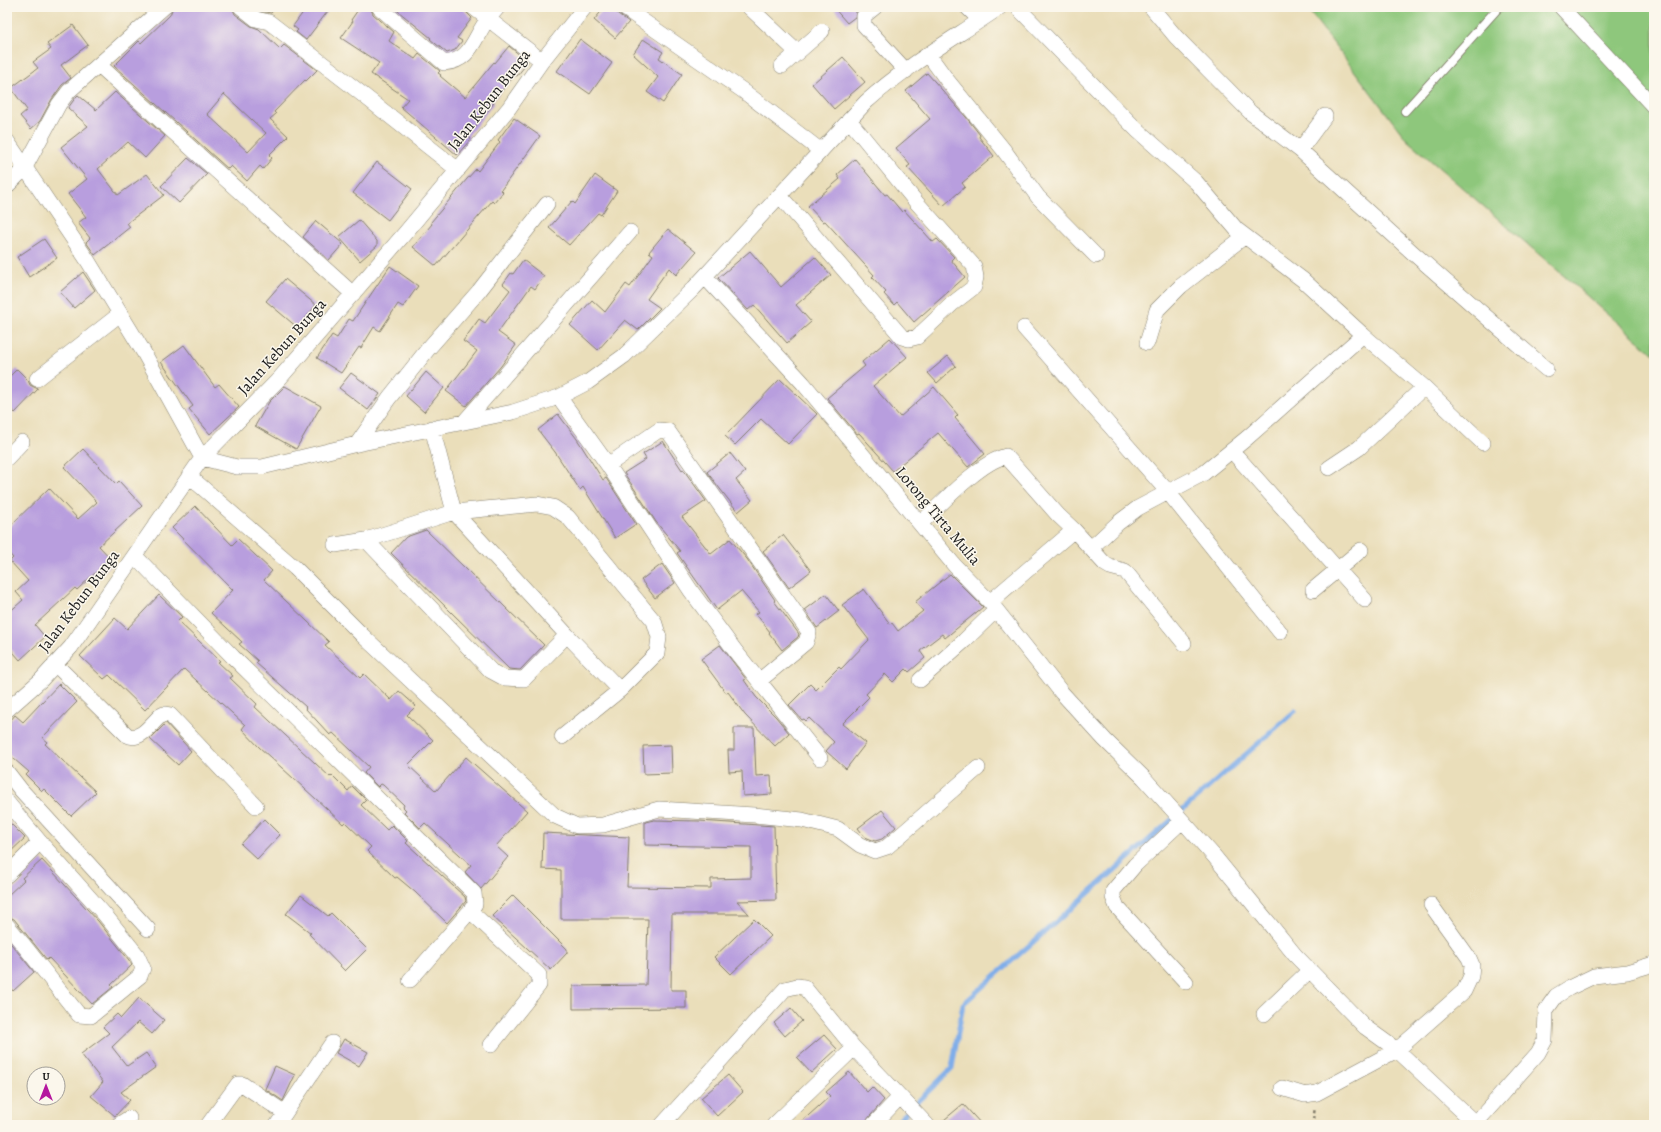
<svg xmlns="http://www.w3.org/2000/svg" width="1661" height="1132" font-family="Alegreya,serif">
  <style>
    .green { fill: #8ec77b; stroke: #55724c }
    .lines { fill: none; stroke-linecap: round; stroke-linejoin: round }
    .stream { stroke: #7fade9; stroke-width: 5 }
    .building { fill: #b89ede; fill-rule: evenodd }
    .service-casing { stroke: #837d6b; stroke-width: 10 }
    .minor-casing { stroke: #837d6b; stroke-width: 16 }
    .path { stroke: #837d6b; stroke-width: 2.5; stroke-dasharray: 3 3; stroke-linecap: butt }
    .service { stroke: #fff; stroke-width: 8 }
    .minor { stroke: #fff; stroke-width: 15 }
    .labels { text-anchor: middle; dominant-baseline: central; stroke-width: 3; stroke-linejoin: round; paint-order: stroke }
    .street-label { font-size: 16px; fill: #1c1c1c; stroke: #fbf7ec }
  </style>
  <rect width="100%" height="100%" fill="#fbf7ec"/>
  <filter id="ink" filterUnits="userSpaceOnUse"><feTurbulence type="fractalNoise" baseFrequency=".025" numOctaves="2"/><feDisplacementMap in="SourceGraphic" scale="8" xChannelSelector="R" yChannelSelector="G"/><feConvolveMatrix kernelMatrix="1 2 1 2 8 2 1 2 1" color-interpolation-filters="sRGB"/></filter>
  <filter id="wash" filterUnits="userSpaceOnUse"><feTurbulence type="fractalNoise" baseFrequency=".012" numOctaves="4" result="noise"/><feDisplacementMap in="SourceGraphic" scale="16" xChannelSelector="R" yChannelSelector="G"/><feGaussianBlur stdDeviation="0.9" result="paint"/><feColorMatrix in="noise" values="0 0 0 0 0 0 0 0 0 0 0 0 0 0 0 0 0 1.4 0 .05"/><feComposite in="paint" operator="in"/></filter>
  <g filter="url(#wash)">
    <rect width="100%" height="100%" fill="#eadeba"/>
    <path class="green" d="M 1306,7 L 1654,7 L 1654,354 L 1406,139 Z"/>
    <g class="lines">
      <path class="stream" d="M 894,1125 L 952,1068 L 963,1004 L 1295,711"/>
    </g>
    <g id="blocks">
      <path class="building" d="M 173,7 L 232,7 L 235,14 L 251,26 L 259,29 L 280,49 L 284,45 L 317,70 L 306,81 L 305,80 L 274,112 L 276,114 L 270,119 L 288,136 L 269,155 L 272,158 L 263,169 L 260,166 L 247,181 L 231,166 L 228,169 L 114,66 L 139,41 L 141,43 L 170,15 ZM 224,94 L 266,133 L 248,152 L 207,114 Z
        M 255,7 L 276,7 L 271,13 L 260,11 Z
        M 307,7 L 331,7 L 306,40 L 296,32 L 298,30 L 293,26 Z
        M 360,7 L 370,7 L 373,14 L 394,32 L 389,41 L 415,59 L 419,54 L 440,71 L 438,73 L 441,75 L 440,76 L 465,97 L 494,62 L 495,63 L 509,46 L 528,62 L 517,76 L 515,75 L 492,102 L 494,103 L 468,136 L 471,139 L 457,155 L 401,107 L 408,99 L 371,74 L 379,63 L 341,38 L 353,21 L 351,20 Z
        M 393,7 L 464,7 L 465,11 L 472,18 L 457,38 L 462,41 L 455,50 L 447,53 L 430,39 L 431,38 Z
        M 605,7 L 614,7 L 618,14 L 629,22 L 615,38 L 594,20 Z
        M 833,7 L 861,7 L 856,12 L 855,17 L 847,23 Z
        M 73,25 L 88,45 L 61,65 L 71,78 L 62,85 L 52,99 L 40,121 L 31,129 L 20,116 L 27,110 L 11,88 L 38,68 L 33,62 L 51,49 L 47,44 Z
        M 580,39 L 612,63 L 590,94 L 557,71 Z
        M 643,39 L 663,52 L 659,58 L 682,74 L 663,103 L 647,92 L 658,77 L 633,54 Z
        M 843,57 L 865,82 L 834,109 L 812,84 Z
        M 927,73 L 966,117 L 980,135 L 979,137 L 994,156 L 962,183 L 965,187 L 943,206 L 907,167 L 910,165 L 896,148 L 930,119 L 906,91 Z
        M 115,92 L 165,136 L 145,158 L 128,142 L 98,169 L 118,195 L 147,174 L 164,195 L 127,223 L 130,227 L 95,255 L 86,242 L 90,238 L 78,223 L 86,217 L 68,194 L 87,179 L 61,147 L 88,126 L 68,108 L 76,97 L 78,95 L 96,110 Z
        M 514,118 L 540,136 L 501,190 L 503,192 L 494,203 L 492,201 L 436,266 L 413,247 L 432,224 L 431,222 L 467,179 L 476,169 L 478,171 L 500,142 L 498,140 Z
        M 188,158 L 207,174 L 179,203 L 161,186 Z
        M 855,159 L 885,195 L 887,194 L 902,212 L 904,210 L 933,242 L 937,239 L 954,257 L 951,260 L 965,277 L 914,322 L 897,302 L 894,305 L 884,294 L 886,292 L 872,277 L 874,275 L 825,221 L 823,222 L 808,206 L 840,179 L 837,175 Z
        M 377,162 L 412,189 L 388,220 L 353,193 Z
        M 595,175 L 617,191 L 601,215 L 598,213 L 569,245 L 549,228 L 572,201 L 575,204 Z
        M 359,220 L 377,241 L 377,246 L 360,261 L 339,237 Z
        M 316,221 L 343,244 L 329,260 L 303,237 Z
        M 668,229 L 696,252 L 676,275 L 669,268 L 647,299 L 660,308 L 638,330 L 625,320 L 598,350 L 570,325 L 592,300 L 605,312 L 626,284 L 630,287 L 653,255 L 649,252 Z
        M 44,239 L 57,258 L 29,277 L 17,257 Z
        M 750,251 L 781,287 L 815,257 L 831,275 L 796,305 L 811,322 L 787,343 L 754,305 L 748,310 L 718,278 Z
        M 523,260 L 544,276 L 535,289 L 531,286 L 498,332 L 516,345 L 501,366 L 466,406 L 446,391 L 477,351 L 463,341 L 479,319 L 485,323 L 510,290 L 503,284 L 511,273 L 513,274 Z
        M 390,266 L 418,286 L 403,307 L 398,304 L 380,331 L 374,327 L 361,348 L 359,347 L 341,373 L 317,358 L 332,335 L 337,338 L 349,319 L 353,321 Z
        M 83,272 L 95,290 L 74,308 L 60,292 Z
        M 285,279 L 316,305 L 298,328 L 266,301 Z
        M 890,338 L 907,357 L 873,386 L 900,417 L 934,387 L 958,415 L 955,418 L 985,454 L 968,467 L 938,433 L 893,471 L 859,433 L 857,434 L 827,398 L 865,366 L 862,362 Z
        M 184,345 L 215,387 L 219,384 L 239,407 L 210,434 L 189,409 L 193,406 L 161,362 Z
        M 948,356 L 956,366 L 937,383 L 928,373 Z
        M 17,369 L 28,380 L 30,385 L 38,389 L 15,413 L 7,405 L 7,379 Z
        M 426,372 L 444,388 L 424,412 L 406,396 Z
        M 351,373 L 380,394 L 368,410 L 339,388 Z
        M 780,379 L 817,414 L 788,444 L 761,419 L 735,445 L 725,436 Z
        M 285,386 L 321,406 L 296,449 L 255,426 L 269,402 Z
        M 558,414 L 577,439 L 603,480 L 606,478 L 636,524 L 615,538 L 583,487 L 580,490 L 555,452 L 538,430 Z
        M 663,441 L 682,470 L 683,469 L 706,501 L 682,517 L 711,554 L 730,539 L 747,559 L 775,600 L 774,601 L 799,634 L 798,637 L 782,650 L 769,633 L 770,632 L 756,614 L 759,612 L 741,591 L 717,610 L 677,553 L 680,551 L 656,522 L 624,473 L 646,459 L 643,454 Z
        M 83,449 L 116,484 L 119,481 L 142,506 L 99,546 L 114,562 L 100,575 L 96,572 L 77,590 L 75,588 L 35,625 L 45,637 L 20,660 L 7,645 L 7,614 L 23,600 L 16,592 L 28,581 L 10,561 L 13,558 L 7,551 L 7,529 L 49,488 L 78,519 L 97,502 L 64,467 Z
        M 730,453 L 745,472 L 736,480 L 752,500 L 738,512 L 707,472 Z
        M 195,506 L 232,545 L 238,539 L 272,571 L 264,580 L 329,642 L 325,645 L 360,678 L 364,674 L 391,700 L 399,691 L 416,706 L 407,715 L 433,740 L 408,765 L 436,791 L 466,757 L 527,811 L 496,846 L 508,857 L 481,889 L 465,872 L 471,865 L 425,823 L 420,828 L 404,812 L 406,810 L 403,807 L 404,805 L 383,785 L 381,784 L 378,787 L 364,773 L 369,767 L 333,733 L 330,735 L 305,708 L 306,707 L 256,663 L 258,661 L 239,644 L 242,642 L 211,613 L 233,590 L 172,528 Z
        M 426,530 L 544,645 L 520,670 L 509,669 L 391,553 L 406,537 Z
        M 783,535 L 811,571 L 789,588 L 763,551 Z
        M 662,564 L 675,583 L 655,598 L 641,580 Z
        M 950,574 L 983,607 L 945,638 L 942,634 L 920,651 L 925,658 L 909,672 L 906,669 L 893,682 L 885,674 L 866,694 L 869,697 L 842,724 L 866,743 L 846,769 L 826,751 L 834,742 L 809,718 L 806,721 L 804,719 L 802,720 L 789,705 L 810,684 L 816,690 L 839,667 L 841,669 L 869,640 L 842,605 L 864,589 L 890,624 L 892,623 L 898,631 L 923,611 L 915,602 Z
        M 826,594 L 839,611 L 817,628 L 805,610 Z
        M 159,595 L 182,617 L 178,621 L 220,661 L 218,662 L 233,676 L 230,678 L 257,704 L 255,707 L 330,777 L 332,775 L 348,791 L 352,786 L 366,800 L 361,805 L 387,830 L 392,825 L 408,841 L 406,843 L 465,897 L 466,901 L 447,923 L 415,892 L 397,877 L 395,878 L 367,851 L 371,847 L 345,822 L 343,824 L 327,809 L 259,747 L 242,729 L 245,725 L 184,669 L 145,710 L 109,675 L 104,679 L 80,656 L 115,618 L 127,629 Z
        M 720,645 L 746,679 L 744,680 L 756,697 L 776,717 L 789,733 L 775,746 L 745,715 L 728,692 L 726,693 L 701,659 Z
        M 59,684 L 77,702 L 42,738 L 47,742 L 45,744 L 96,792 L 71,816 L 44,789 L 42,791 L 26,775 L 29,772 L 7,753 L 7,725 L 15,715 L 23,722 Z
        M 166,723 L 191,751 L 178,765 L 150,739 Z
        M 734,728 L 754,728 L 756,776 L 771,775 L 772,794 L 743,796 L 742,771 L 729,772 L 728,750 L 734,750 Z
        M 671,745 L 672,773 L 644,774 L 643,746 Z
        M 882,810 L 896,827 L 882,839 L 875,841 L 865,837 L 858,828 Z
        M 264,819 L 280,835 L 257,859 L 241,844 Z
        M 7,820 L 25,838 L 7,855 Z
        M 654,820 L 699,821 L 774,826 L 776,900 L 737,901 L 749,914 L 672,914 L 671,990 L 686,990 L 686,1008 L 573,1009 L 573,986 L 646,985 L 648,919 L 561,919 L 561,870 L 542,869 L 543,833 L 629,837 L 627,887 L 711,888 L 711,879 L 751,878 L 751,847 L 645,845 L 645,822 Z
        M 42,860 L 98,921 L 129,960 L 132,965 L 111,985 L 113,987 L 92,1004 L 49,958 L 47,960 L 14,919 L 7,916 L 7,896 L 24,880 L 22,878 Z
        M 301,895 L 328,916 L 331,913 L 367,949 L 345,971 L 309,934 L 311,933 L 286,914 Z
        M 513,895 L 567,949 L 567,953 L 551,970 L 492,916 Z
        M 754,919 L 771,936 L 731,974 L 714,957 Z
        M 7,939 L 34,972 L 13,991 L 7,984 Z
        M 139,998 L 164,1020 L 152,1034 L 138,1022 L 112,1047 L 127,1066 L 146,1053 L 156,1067 L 121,1092 L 130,1100 L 115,1116 L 91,1096 L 103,1082 L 81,1054 L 109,1033 L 103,1027 L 117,1014 L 121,1018 Z
        M 791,1008 L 802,1021 L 785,1036 L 774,1023 Z
        M 824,1035 L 837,1049 L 811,1073 L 797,1058 Z
        M 344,1039 L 368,1052 L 359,1066 L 336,1053 Z
        M 275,1066 L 295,1075 L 283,1101 L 265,1089 Z
        M 849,1072 L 867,1092 L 872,1087 L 884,1100 L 865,1122 L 861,1125 L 798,1125 L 830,1096 L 826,1092 Z
        M 728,1075 L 743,1092 L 717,1116 L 701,1098 Z
        M 963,1104 L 982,1125 L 938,1125 Z"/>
    </g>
  </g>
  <g filter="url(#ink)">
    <use href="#blocks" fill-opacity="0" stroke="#837d6b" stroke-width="1"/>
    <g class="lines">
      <g class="service-casing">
        <path id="service" d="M 1405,111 L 1499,7"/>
      </g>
      <g class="minor-casing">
        <path id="minor" d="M 241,7 L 256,19 L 269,22 L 353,87 L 458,170
          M 379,7 L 444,63 C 472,61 473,38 488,19 C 491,15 495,11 498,7
          M 473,7 L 542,61
          M 623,7 L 742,90 L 821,151
          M 749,7 L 798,53
          M 875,7 L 864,16 L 864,25 L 906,71
          M 967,7 L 980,20
          M 1017,7 L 1137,130 L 1196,182 L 1237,230 L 1303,280 L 1363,335 L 1424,387 L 1483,443
          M 1151,7 L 1176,37 L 1251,113 L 1300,150 L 1412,252 L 1546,369
          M 1561,7 L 1654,107
          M 928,54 L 947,80 L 1003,149 L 1038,197 L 1096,256
          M 99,65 L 353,294
          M 782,66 L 822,31
          M 7,141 L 88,261 L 143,351 L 202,458 L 237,467 L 262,467 L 357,444 L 513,412 L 559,397 L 588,382 L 624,356 L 694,288 L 866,102 C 907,65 955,38 1000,7
          M 1300,150 L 1325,116
          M 7,186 L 24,169 L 59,104 L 69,91 L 164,7
          M 780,196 L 902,337 L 909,339 L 917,337 L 952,304 L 974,287 L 976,277 L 974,266 L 917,203 L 849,120
          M 705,277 L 803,383 L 955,566 L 990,602 L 1062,693 L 1105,740 L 1144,778 L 1214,856 L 1295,955 L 1365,1027 L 1397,1050 L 1477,1125
          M 1024,328 L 1168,492 L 1280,632
          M 1147,343 L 1157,310 L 1181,286 L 1245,236
          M 37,379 L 120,314
          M 559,397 L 608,465 L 691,591 L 736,652 L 820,758
          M 465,421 L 630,232
          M 432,428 L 454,512 L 366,540 L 491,671 L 504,678 L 524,679 L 567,635
          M 357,444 L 389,398 L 428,349 L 479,291 L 547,204
          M 1232,451 L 1365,600
          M 7,458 L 22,442
          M 608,465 L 659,430 L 668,431 L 809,632 L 806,642 L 759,681
          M 1329,468 L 1359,448 L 1424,387
          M 189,476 L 295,568 L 362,635 L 555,816 L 577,826 L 603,825 L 659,809 L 754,815 L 802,820 L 838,829 L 860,845 L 875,851 L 887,847 L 978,768
          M 921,523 C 941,504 980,462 1006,456 L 1058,515 L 1074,530 L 990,602
          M 1074,530 L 1105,564 L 1110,567 L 1125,571 L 1184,643
          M 335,545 L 366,540
          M 1091,548 L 1118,523 L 1138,508 L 1204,473 L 1247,438 L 1363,335
          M 135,556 L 233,657 L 474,893 L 475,904 L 470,911 L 410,980
          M 1313,590 L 1361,550
          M 55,664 L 127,735 C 140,742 151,724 160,716 L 164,714 L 170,715 L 256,806
          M 920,680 L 964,641 L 996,610
          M 7,710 L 41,680 L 71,647 L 202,458 L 280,378 L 406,232 L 509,108 L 542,61 L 585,7
          M 562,737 L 620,690 L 657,653 L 659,637 L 654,621 L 568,517 L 553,507 L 537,504 L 454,512 L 567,635 L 620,690
          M 7,772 L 21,790 L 148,929
          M 7,802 L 40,842 L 105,915 L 137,955 L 143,968 L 140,976 L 91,1016 L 79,1015 L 22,943 L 7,925
          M 1182,821 L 1135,865 L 1113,891 L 1113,897 L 1117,907 L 1186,982
          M 7,875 L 40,842
          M 470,911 L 539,975 L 539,985 L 491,1045
          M 1264,1014 L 1310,970
          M 1282,1088 L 1305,1095 L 1317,1093 L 1397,1050 L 1464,991 L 1471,976 L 1472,965 L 1469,958 L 1431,905
          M 118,1125 L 129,1118
          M 208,1125 L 238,1084 L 242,1084 L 285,1113
          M 277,1125 L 332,1043
          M 662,1125 L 785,989 L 797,986 L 804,987 L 854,1048 L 927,1125
          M 774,1125 L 854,1048
          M 873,1125 L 900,1097
          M 1474,1125 L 1538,1053 L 1545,1040 L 1546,1010 L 1556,996 L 1569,988 L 1594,976 L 1627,972 L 1654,964"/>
      </g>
      <path class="path" d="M 1312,1125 L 1315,1108"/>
      <use href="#service" class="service"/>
      <use href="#minor" class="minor"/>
    </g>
  </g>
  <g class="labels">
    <g class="street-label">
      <text transform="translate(489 100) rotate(-52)">Jalan Kebun Bunga</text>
      <text transform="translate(282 347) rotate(-48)">Jalan Kebun Bunga</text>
      <text transform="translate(938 516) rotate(50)">Lorong Tirta Mulia</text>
      <text transform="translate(79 601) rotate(-53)">Jalan Kebun Bunga</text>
    </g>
  </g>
  <rect width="1661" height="1132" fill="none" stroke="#fbf7ec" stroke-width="24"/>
  <g transform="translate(46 1086)"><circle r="19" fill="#fbf7ec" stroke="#a29f99"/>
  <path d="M0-3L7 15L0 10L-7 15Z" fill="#b5179e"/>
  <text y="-6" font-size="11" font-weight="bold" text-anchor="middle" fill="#1c1c1c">U</text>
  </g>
</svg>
